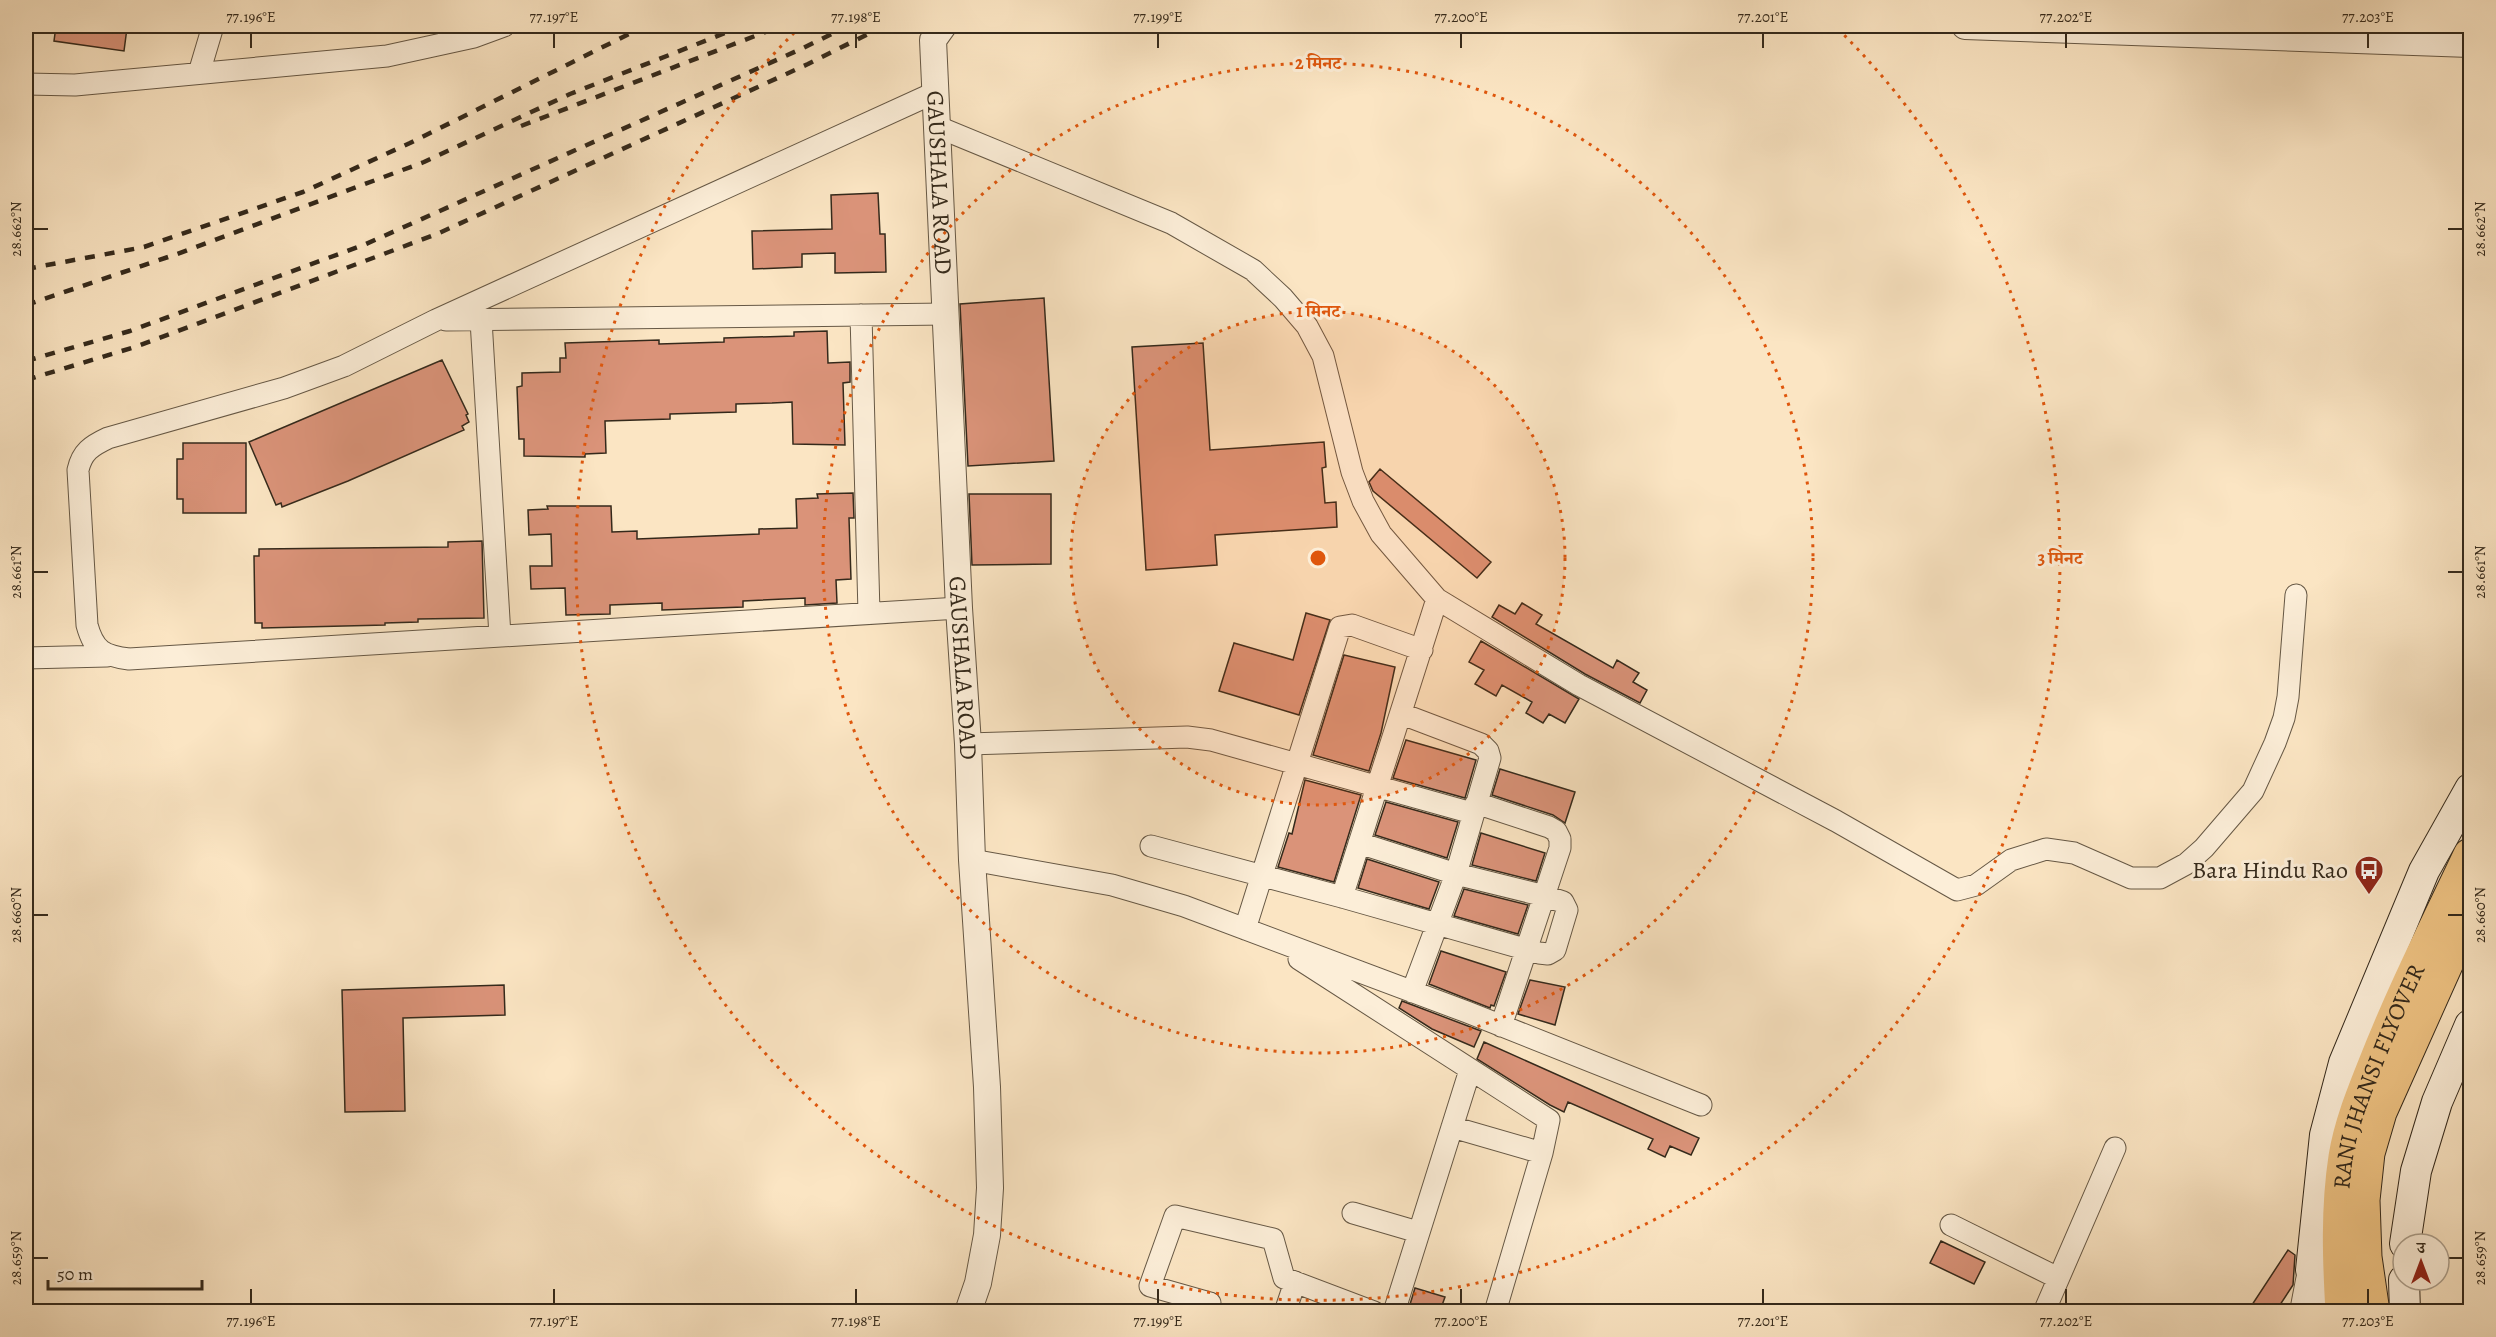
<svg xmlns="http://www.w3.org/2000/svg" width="2496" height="1337" font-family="Alegreya,'Noto Serif Devanagari',serif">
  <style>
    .building { fill: #da9379; stroke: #34291b; stroke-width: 1.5 }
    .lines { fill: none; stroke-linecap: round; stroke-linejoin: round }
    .minor-casing { stroke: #665845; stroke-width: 23 }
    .tertiary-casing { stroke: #665845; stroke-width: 28 }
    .secondary-casing { stroke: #34291b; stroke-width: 32 }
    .primary-casing { stroke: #34291b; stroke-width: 35 }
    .minor { stroke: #fceed8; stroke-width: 21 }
    .tertiary { stroke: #fceed8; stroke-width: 26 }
    .secondary { stroke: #fceed8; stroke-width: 30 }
    .primary { stroke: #eec282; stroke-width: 33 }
    .rail { stroke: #34291b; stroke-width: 4.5; stroke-dasharray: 10 10; stroke-linecap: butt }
    .ticks { fill: none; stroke: #34291b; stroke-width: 2 }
    .ring { fill: none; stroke: #df570d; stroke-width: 3; stroke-dasharray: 3 6 }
    .labels { text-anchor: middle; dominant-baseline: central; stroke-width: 6; stroke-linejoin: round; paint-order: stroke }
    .street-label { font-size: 24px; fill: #34291b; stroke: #fceed8 }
    .poi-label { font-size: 24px; fill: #34291b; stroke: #fceed8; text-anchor: end }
    .centre { fill: #df570d; stroke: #fceed8; stroke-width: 3 }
    .ring-label { font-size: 18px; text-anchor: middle; font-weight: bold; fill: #df570d; stroke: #fceed8; stroke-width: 6; stroke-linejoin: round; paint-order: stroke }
    .neatline { fill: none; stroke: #34291b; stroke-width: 2 }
    .ticks-label { font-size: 15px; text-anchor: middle; fill: #34291b }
  </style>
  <rect width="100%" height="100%" fill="#fbe5c3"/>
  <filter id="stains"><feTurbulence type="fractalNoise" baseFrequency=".00333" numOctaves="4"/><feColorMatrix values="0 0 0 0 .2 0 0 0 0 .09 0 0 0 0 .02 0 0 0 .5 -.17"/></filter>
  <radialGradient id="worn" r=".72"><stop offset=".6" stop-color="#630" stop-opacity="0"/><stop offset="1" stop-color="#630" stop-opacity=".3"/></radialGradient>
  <path class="building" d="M 56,26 L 109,26 L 127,28 L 124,51 L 54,41 Z
    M 878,193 L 880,234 L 885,234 L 886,272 L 835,273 L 835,253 L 802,254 L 802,267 L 753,269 L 752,231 L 832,229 L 831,195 Z
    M 1044,298 L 1054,461 L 968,466 L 960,304 Z
    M 827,331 L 828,363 L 850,362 L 850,382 L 843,383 L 845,445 L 793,444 L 792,402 L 772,403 L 736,404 L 736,412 L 670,414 L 670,419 L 605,421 L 606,453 L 585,454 L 585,457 L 524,456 L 524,439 L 519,439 L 517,387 L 522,386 L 522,373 L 560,372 L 560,358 L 566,358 L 565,343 L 659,340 L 659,344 L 724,342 L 724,338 L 794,336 L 794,332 Z
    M 1203,343 L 1210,450 L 1324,442 L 1326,467 L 1322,468 L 1325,503 L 1336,502 L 1337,527 L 1215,535 L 1217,565 L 1146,570 L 1132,347 Z
    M 442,360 L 468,414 L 466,415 L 469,422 L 462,426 L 464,430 L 348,481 L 282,507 L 281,503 L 276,505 L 249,442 Z
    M 183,443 L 246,443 L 246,513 L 183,513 L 183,499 L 177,499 L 177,459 L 183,459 Z
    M 1380,469 L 1491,562 L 1477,578 L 1373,491 L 1369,482 Z
    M 853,493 L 854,518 L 849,518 L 851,579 L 836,580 L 837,603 L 805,605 L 805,598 L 743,601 L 743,607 L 662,610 L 662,603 L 610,605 L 610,614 L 566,615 L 565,588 L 531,589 L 530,566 L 552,566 L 551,534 L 529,535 L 528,510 L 548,509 L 547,506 L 611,506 L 612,532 L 637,531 L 637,539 L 759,534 L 759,529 L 797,528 L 796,499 L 818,498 L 817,494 Z
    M 969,494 L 1051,494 L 1051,564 L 972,565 Z
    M 482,541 L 484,618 L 418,619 L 418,622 L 385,623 L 385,625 L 262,628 L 262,623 L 255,623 L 254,556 L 259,556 L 259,549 L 448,547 L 448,542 Z
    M 1522,603 L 1542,615 L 1536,624 L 1613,668 L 1617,660 L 1639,673 L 1633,682 L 1647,690 L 1640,703 L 1585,674 L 1492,617 L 1499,605 L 1515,614 Z
    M 1306,613 L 1330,620 L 1299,715 L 1219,691 L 1234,643 L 1293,660 Z
    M 1481,641 L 1579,699 L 1565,723 L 1549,714 L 1543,723 L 1526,713 L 1532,702 L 1502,685 L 1496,696 L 1475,684 L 1484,670 L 1469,662 Z
    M 1344,655 L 1395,667 L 1381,733 L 1369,771 L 1313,755 Z
    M 1406,740 L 1476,760 L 1465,798 L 1393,778 Z
    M 1500,769 L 1575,792 L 1565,823 L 1553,815 L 1492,795 Z
    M 1305,780 L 1361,795 L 1334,882 L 1278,867 L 1289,833 L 1292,834 Z
    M 1386,802 L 1458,822 L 1447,858 L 1375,835 Z
    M 1481,833 L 1545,853 L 1536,881 L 1472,865 Z
    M 1367,859 L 1439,882 L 1429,909 L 1358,888 Z
    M 1464,889 L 1528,905 L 1518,934 L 1454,916 Z
    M 1441,951 L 1506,972 L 1494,1006 L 1491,1005 L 1490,1008 L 1429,984 Z
    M 1530,980 L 1565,987 L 1555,1025 L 1518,1014 Z
    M 504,985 L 505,1015 L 403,1018 L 405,1111 L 345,1112 L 342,990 Z
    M 1402,1001 L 1481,1031 L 1474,1047 L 1432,1029 L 1399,1008 Z
    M 1484,1042 L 1699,1138 L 1691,1155 L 1670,1146 L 1665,1157 L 1648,1149 L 1653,1139 L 1568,1102 L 1564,1112 L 1550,1105 L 1477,1059 Z
    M 1941,1241 L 1985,1262 L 1974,1284 L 1930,1263 Z
    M 2288,1250 L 2295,1255 L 2293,1285 L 2276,1311 L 2248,1311 Z
    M 1415,1288 L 1445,1297 L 1440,1311 L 1408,1311 Z"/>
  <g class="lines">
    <g class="minor-casing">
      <path id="minor" d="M 199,73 L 213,26
        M 26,84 L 75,85 L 387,56 L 474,37 L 504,26
        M 936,92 L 436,320 L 344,366 L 284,388 L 108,438 C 91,446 82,452 78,470 L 87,625 C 94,651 104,656 129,659 L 959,608
        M 938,127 L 1171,223 L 1253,270 L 1283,298 L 1307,326 L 1323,356 L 1352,472 L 1363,501 L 1381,534 L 1437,599 L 1579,685 L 1836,821 L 1957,890 L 1976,885 L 2011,860 L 2046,849 L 2074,853 L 2131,878 L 2160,878 L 2186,864 L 2204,848 L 2253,791 L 2275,743 L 2284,718 L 2288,697 L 2296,595
        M 861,315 L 869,613
        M 446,320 L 947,314
        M 481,320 L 500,636
        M 26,658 L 107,656
        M 1402,714 L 1481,744 L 1488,751 L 1490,758 L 1456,874 L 1412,992
        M 968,744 L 1187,737 L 1211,740 L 1472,813
        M 1476,803 L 1549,827 L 1556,831 L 1560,839 L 1560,848 L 1501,1026
        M 1151,846 L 1342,897 L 1539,953 L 1548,954 L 1555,950 L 1567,910 L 1563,902 L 1545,896 L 1456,874 L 1359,843
        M 972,860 L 1112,885 L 1184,906 L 1467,1012 L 1701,1105
        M 1342,897 L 1437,599
        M 1245,929 L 1340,627 L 1352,625 L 1422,650
        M 1299,959 L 1549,1120 L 1542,1153 L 1495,1312
        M 1452,1127 L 1542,1153
        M 1353,1213 L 1418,1232
        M 1951,1225 L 2058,1278
        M 1207,1312 L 1210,1303 L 1150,1286 L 1175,1216 L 1273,1239 L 1284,1278 L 1374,1312
        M 1285,1312 L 1295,1282
        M 1394,1312 L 1470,1070
        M 2044,1312 L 2115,1148"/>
    </g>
    <g class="tertiary-casing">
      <g id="tertiary">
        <path id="s1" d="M 943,26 L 933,40 L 959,608 L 968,744 L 972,860 L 987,1087 L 990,1188 L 987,1235 L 978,1283 L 968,1312"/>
        <path d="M 1965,26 L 2470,44"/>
        <path d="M 2303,1312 L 2311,1270"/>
      </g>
    </g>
    <g class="secondary-casing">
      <path id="secondary" d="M 2405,1244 L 2416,1171 L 2437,1102 L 2470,1025
        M 2404,1280 L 2405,1312
        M 2324,1312 L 2311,1270 L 2325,1135 L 2344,1063 L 2424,871 L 2470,789"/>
    </g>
    <g class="primary-casing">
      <g id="primary">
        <path id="s2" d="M 2342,1312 C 2339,1260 2337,1209 2345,1157 C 2350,1126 2362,1096 2374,1066 C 2402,994 2437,925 2470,855"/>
        <path d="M 2373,1312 L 2365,1257 L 2363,1200 L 2368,1153 L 2380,1112 L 2470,911"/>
      </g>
    </g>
    <use href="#minor" class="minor"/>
    <use href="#tertiary" class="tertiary"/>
    <use href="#secondary" class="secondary"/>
    <use href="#primary" class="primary"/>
    <path class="rail" d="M 521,126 L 781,26
      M 26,269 L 144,247 L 303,192 L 410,143 L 645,26
      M 26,305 L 177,254 L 424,162 L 570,94 L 743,26
      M 26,361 L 130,331 L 366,244 L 801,49 L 848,26
      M 26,380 L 135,347 L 437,234 L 808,64 L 884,26"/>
  </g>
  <path class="ticks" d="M 251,33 L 251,48M 554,33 L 554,48M 856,33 L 856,48M 1158,33 L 1158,48M 1461,33 L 1461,48M 1763,33 L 1763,48M 2066,33 L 2066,48M 2368,33 L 2368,48M 33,229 L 48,229M 2448,229 L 2463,229M 33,572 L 48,572M 2448,572 L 2463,572M 33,915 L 48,915M 2448,915 L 2463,915M 33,1258 L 48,1258M 2448,1258 L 2463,1258M 251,1289 L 251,1304M 554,1289 L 554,1304M 856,1289 L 856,1304M 1158,1289 L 1158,1304M 1461,1289 L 1461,1304M 1763,1289 L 1763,1304M 2066,1289 L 2066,1304M 2368,1289 L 2368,1304"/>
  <circle cx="1318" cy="558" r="247" fill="#df570d" fill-opacity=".12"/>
  <g class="ring">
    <circle cx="1318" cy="558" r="247"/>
    <circle cx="1318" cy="558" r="495"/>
    <path d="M1838 29A742 742 0 1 1 798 29"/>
  </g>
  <defs>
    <g id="bus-pin" transform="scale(1.5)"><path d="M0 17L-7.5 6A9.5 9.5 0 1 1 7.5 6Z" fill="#8f2418" stroke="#fceed8"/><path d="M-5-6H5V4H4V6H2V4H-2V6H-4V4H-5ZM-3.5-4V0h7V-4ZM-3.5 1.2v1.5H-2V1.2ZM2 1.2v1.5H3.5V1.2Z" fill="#fff"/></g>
  </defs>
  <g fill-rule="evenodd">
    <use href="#bus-pin" x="2369" y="870"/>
  </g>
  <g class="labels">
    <g class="street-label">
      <text stroke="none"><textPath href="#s1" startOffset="160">GAUSHALA ROAD</textPath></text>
      <text stroke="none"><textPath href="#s1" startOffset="646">GAUSHALA ROAD</textPath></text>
      <text stroke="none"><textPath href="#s2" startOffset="242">RANI JHANSI FLYOVER</textPath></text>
    </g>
    <g class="poi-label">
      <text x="2348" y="870">Bara Hindu Rao</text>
    </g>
  </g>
  <circle cx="1318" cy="558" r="9" class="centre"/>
  <g class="ring-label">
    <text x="1318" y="69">2 मिनट</text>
    <text x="1318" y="317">1 मिनट</text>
    <text x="2060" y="564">3 मिनट</text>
  </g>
  <rect width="2496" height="1337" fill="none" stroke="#fbe5c3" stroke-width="66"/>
  <g transform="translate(2421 1262)"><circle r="28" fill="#fceed8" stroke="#ac9f8c" stroke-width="1.5"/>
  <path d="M0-4.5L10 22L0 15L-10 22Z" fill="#8f2418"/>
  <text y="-9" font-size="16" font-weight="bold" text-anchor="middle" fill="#34291b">उ</text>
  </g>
  <path d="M48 1280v9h154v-9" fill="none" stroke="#34291b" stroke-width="3"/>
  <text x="57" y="1280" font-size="18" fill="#34291b" stroke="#fceed8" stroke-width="4.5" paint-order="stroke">50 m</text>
  <rect x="33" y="33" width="2430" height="1271" class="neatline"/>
  <g class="ticks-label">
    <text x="251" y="22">77.196°E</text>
    <text x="554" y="22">77.197°E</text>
    <text x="856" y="22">77.198°E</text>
    <text x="1158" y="22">77.199°E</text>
    <text x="1461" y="22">77.200°E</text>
    <text x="1763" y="22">77.201°E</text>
    <text x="2066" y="22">77.202°E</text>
    <text x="2368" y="22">77.203°E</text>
    <text transform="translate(16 229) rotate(-90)" y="5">28.662°N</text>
    <text transform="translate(2480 229) rotate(-90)" y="5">28.662°N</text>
    <text transform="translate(16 572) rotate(-90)" y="5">28.661°N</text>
    <text transform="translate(2480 572) rotate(-90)" y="5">28.661°N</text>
    <text transform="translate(16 915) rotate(-90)" y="5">28.660°N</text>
    <text transform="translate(2480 915) rotate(-90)" y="5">28.660°N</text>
    <text transform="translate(16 1258) rotate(-90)" y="5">28.659°N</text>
    <text transform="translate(2480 1258) rotate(-90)" y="5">28.659°N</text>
    <text x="251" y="1326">77.196°E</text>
    <text x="554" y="1326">77.197°E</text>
    <text x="856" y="1326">77.198°E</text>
    <text x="1158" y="1326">77.199°E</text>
    <text x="1461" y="1326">77.200°E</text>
    <text x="1763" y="1326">77.201°E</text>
    <text x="2066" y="1326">77.202°E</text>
    <text x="2368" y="1326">77.203°E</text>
  </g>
  <rect width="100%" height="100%" filter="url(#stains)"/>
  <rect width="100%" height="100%" fill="url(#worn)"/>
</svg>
